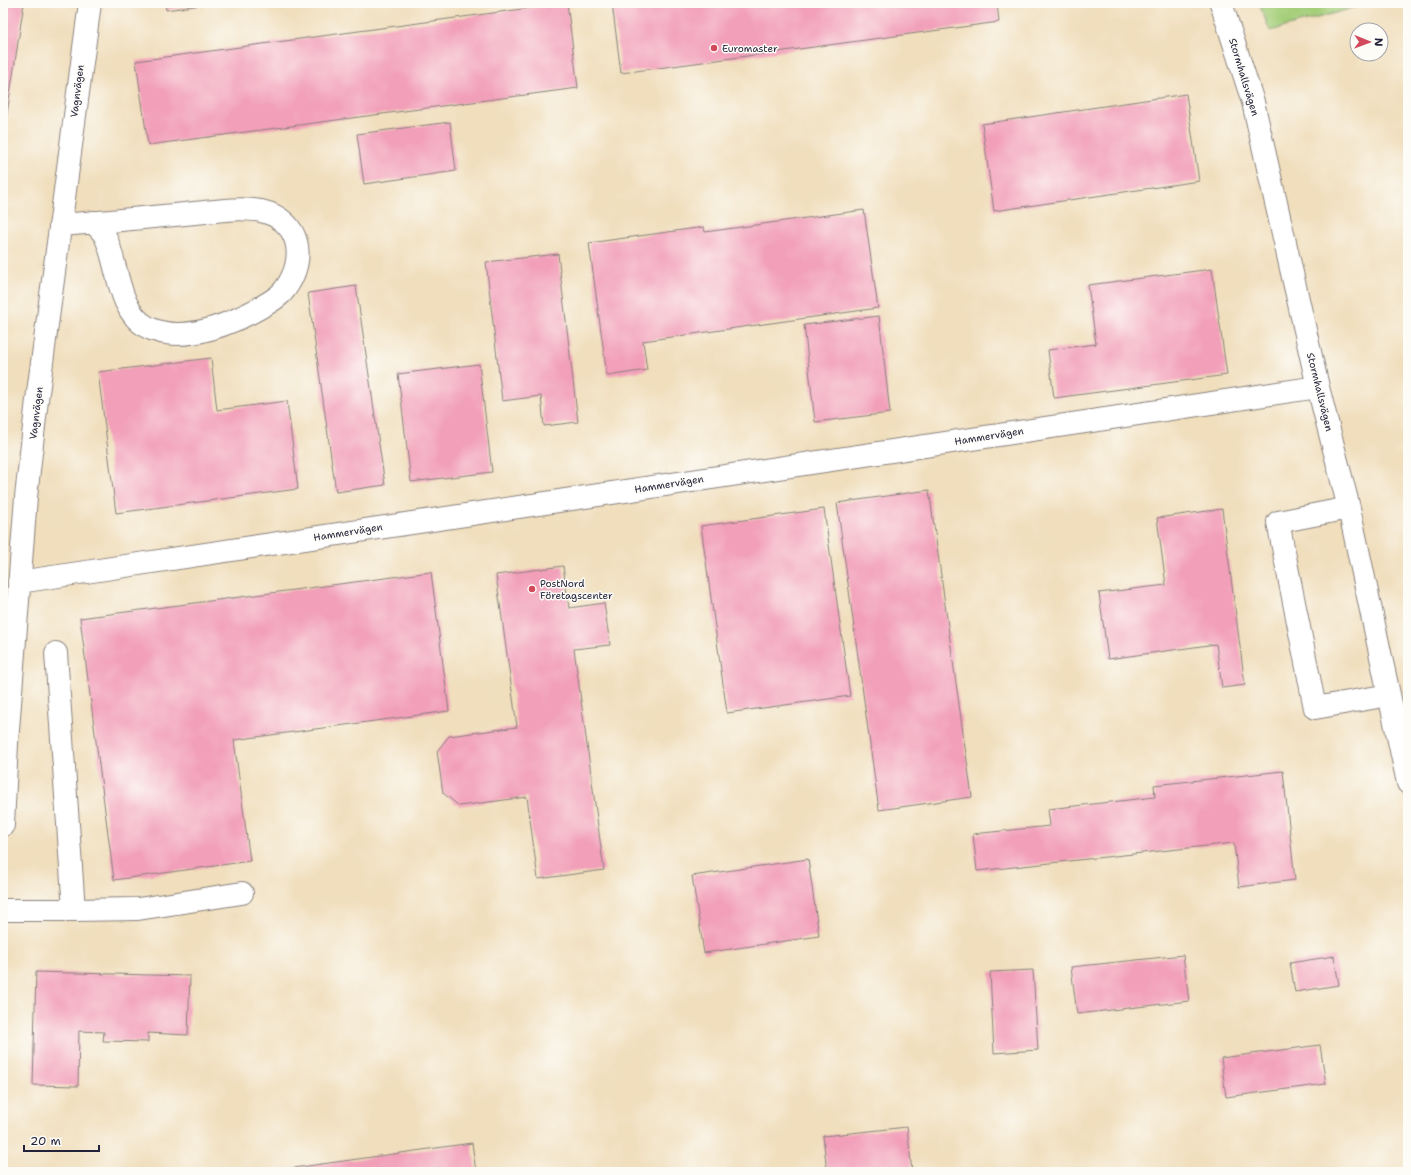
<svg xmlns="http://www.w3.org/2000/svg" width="1411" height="1175" font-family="'Shantell Sans',sans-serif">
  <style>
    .green { fill: #a6cf7a; stroke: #64785a }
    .building { fill: #f29fb9 }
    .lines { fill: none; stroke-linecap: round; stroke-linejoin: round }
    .minor-casing { stroke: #89807c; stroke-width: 24 }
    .minor { stroke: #fff; stroke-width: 22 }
    .poi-dot { fill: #d1495b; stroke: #fdfcf7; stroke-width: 1.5 }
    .labels { text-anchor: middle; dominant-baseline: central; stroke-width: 3; stroke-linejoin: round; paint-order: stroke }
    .poi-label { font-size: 10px; fill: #22223b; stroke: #fdfcf7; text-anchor: start }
    .street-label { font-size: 10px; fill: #22223b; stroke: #fdfcf7 }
  </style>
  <rect width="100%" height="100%" fill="#fdfcf7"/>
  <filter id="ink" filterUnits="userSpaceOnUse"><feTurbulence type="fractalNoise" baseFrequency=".025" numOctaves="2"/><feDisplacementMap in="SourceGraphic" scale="8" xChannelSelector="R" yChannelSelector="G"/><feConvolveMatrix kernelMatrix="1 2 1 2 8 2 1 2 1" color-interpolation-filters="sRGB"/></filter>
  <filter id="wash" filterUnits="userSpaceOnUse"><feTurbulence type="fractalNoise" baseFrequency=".012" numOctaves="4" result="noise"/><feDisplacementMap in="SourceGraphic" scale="16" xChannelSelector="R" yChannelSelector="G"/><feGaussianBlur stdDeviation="0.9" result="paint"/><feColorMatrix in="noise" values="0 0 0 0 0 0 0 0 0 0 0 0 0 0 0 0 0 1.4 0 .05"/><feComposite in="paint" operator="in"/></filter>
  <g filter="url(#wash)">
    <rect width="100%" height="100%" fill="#f0debc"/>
    <path class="green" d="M 1259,3 L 1371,3 L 1270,31 Z"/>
    <g id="blocks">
      <path class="building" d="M 3,3 L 24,3 L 4,133 L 3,133 Z
        M 165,3 L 208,3 L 208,4 L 166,10 Z
        M 567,3 L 578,88 L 148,145 L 136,61 Z
        M 612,3 L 997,3 L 999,22 L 621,73 Z
        M 1186,94 L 1199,181 L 994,211 L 982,124 Z
        M 450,122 L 456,171 L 364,184 L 357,134 Z
        M 864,210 L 878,308 L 643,341 L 647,370 L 607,376 L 589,243 L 704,227 L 705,232 Z
        M 558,254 L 578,422 L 544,426 L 541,396 L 502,401 L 486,262 Z
        M 1212,269 L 1227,375 L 1054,398 L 1048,350 L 1096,344 L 1088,285 Z
        M 356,286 L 385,485 L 336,492 L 308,293 Z
        M 879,316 L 890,413 L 815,422 L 804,325 Z
        M 211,358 L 217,410 L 287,401 L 298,489 L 116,513 L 98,372 Z
        M 479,364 L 492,472 L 411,482 L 398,374 Z
        M 929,490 L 972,797 L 879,810 L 837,503 Z
        M 824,509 L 850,696 L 727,713 L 701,526 Z
        M 1222,509 L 1245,685 L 1222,688 L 1216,644 L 1108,659 L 1099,593 L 1166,585 L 1157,518 Z
        M 563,566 L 569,608 L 604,603 L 610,645 L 574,649 L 604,870 L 538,879 L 527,797 L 459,806 L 443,793 L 437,751 L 449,736 L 517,727 L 496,575 Z
        M 431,572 L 449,711 L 234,740 L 250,861 L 114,880 L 80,618 Z
        M 1283,771 L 1295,880 L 1239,887 L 1234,843 L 977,871 L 973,834 L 1050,826 L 1048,809 L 1155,797 L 1154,785 Z
        M 808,859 L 819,936 L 704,953 L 692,876 Z
        M 1183,955 L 1189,1001 L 1077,1014 L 1071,967 Z
        M 1334,956 L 1339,985 L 1295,992 L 1290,963 Z
        M 1033,970 L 1038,1050 L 994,1053 L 990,972 Z
        M 36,972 L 190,976 L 188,1035 L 148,1033 L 148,1042 L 103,1041 L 104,1032 L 79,1031 L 78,1086 L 33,1085 Z
        M 1320,1045 L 1326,1084 L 1226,1097 L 1221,1058 Z
        M 907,1127 L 912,1172 L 827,1172 L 823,1136 Z
        M 472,1143 L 476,1172 L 272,1172 L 272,1171 Z"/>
    </g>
  </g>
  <g filter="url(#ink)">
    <use href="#blocks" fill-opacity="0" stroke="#89807c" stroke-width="1"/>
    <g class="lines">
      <g class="minor-casing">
        <path id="minor" d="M 1221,3 L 1253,102 L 1318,387 L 1349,508 L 1408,783
          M 60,225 L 111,221 C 139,218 167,216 195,213 C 216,211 240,207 261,211 C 301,220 307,259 285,289 C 279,298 263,306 254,311 C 223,327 180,344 147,327 C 118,311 118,265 106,238 C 104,232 97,227 93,222
          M 1349,508 L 1278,522 L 1315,708 L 1389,695
          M 19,582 L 1318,387
          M 3,825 L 7,743 L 26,497 L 37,400 L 90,3
          M 3,910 L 74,910 L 56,653
          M 74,910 L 138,909 L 242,893"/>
      </g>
      <use href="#minor" class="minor"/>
    </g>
  </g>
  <g class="poi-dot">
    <circle cx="714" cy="48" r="4"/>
    <circle cx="532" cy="589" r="4"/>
  </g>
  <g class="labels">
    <g class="poi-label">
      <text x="722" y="48">Euromaster</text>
      <text x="540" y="583">PostNord<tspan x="540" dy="12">Företagscenter</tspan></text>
    </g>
    <g class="street-label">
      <text transform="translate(1244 77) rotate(73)">Stormhallsvägen</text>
      <text transform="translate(77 91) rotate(-83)">Vagnvägen</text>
      <text transform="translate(1320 392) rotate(76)">Stormhallsvägen</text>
      <text transform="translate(36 413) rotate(-83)">Vagnvägen</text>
      <text transform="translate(989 436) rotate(-9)">Hammervägen</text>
      <text transform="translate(669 484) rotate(-9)">Hammervägen</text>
      <text transform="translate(348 532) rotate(-9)">Hammervägen</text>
    </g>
  </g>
  <rect width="1411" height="1175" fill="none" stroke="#fdfcf7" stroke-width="16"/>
  <g transform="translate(1369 42) rotate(91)"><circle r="19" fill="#fdfcf7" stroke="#a5a5ac"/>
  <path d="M0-3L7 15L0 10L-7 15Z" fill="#d1495b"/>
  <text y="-6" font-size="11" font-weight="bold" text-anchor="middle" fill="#22223b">N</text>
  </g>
  <path d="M24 1145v6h75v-6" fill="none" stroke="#22223b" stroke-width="2"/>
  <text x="30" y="1145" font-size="12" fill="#22223b" stroke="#fdfcf7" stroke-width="3" paint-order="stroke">20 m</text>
</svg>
